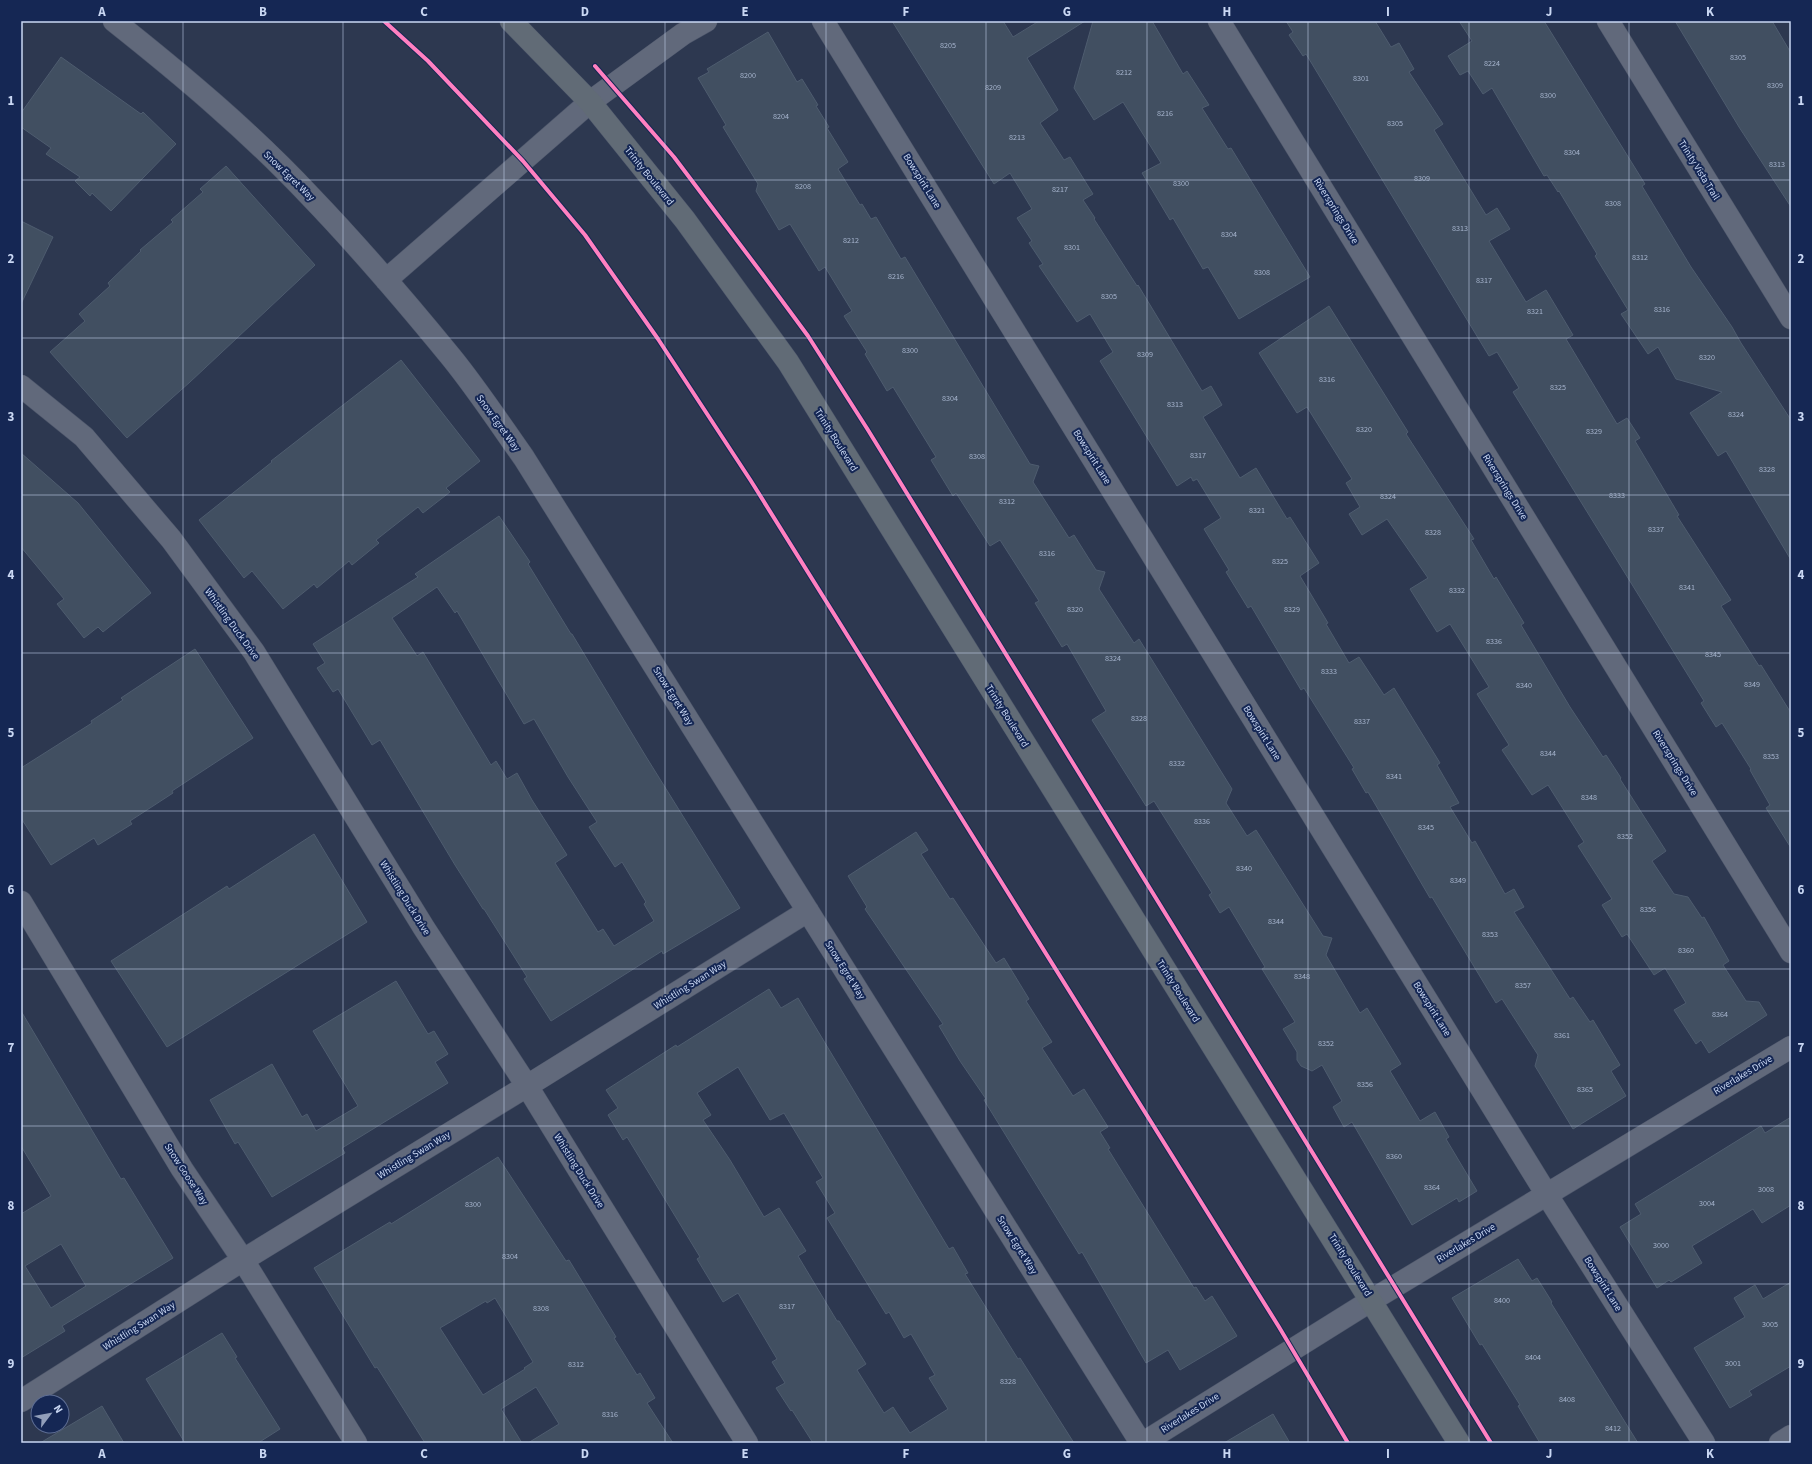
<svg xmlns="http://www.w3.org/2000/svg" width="1812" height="1464" font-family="'Source Sans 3',sans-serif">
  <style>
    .building { fill: #414f61; stroke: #4e5c6f; fill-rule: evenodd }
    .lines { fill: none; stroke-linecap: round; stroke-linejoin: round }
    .minor-casing { stroke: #4b5469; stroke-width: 23 }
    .major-casing { stroke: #4b5469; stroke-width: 23 }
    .minor { stroke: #61697b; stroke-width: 22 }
    .major { stroke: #616b76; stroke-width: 22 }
    .cycleway-casing { stroke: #152754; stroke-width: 6 }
    .cycleway { stroke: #ff80c0; stroke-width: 4 }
    .grid { fill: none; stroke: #c9d7f3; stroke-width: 1; stroke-opacity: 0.55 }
    .labels { text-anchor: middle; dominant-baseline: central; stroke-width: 4; stroke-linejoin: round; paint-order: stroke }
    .number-label { font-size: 8px; fill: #a7b5ce }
    .street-label { font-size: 10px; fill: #c9d7f3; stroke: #152754 }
    .neatline { fill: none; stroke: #c9d7f3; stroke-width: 1.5 }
    .grid-label { font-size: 13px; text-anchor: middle; font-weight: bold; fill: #c9d7f3 }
  </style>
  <rect width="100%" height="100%" fill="#2d3850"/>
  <path class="building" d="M 892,21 L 1003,21 L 1013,37 L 1039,21 L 1085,21 L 1027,58 L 1058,110 L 1040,123 L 1064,160 L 1070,157 L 1093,194 L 1083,200 L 1095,218 L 1094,219 L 1137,286 L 1138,285 L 1202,391 L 1211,386 L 1222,405 L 1203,417 L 1240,478 L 1256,468 L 1287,519 L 1290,517 L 1319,563 L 1300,576 L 1328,623 L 1326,624 L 1349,663 L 1359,657 L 1384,695 L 1394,688 L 1440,763 L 1437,765 L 1459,803 L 1450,807 L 1472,843 L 1475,841 L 1505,894 L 1514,889 L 1524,907 L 1514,912 L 1570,999 L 1573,997 L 1590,1022 L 1593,1020 L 1620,1065 L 1611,1071 L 1626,1096 L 1573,1129 L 1535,1066 L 1538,1055 L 1502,999 L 1496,1003 L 1432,897 L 1430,898 L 1368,792 L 1366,793 L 1352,769 L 1354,768 L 1304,688 L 1301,690 L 1251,606 L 1248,608 L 1226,572 L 1229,570 L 1204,529 L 1221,518 L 1197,479 L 1193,481 L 1191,477 L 1177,486 L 1100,361 L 1113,352 L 1090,314 L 1077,322 L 1039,266 L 1043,264 L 1029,243 L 1032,241 L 1017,218 L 1032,209 L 1010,173 L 994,184 Z
    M 1093,21 L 1152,21 L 1183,74 L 1187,71 L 1209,105 L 1202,108 L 1228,149 L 1231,148 L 1310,277 L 1239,319 L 1208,267 L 1203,269 L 1173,218 L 1170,220 L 1142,173 L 1161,163 L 1123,102 L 1094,120 L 1074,88 Z
    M 1286,21 L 1375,21 L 1391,47 L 1399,43 L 1414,69 L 1409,72 L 1443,124 L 1434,130 L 1486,215 L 1497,208 L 1510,229 L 1489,241 L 1526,302 L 1546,290 L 1573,335 L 1566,339 L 1617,424 L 1627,418 L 1640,438 L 1635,441 L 1679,515 L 1677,516 L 1731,600 L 1721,606 L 1759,666 L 1761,665 L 1791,713 L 1791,848 L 1766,808 L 1770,805 L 1750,770 L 1751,769 L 1722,723 L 1716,727 L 1701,703 L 1704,701 L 1513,392 L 1519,388 L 1497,352 L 1489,356 L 1306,54 L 1303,56 L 1289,35 L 1293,32 Z
    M 1459,21 L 1544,21 L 1645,184 L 1642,186 L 1691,267 L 1732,327 L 1741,343 L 1791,420 L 1791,560 L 1726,451 L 1718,456 L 1690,413 L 1722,392 L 1676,379 L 1658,347 L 1648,354 L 1621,314 L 1628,310 L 1595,256 L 1597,254 L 1559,191 L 1558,192 L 1547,175 L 1544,176 L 1492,88 L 1483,94 L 1468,71 L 1460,75 L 1448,56 L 1472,41 Z
    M 1675,21 L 1772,21 L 1791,53 L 1791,207 L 1739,127 Z
    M 768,32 L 797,82 L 802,79 L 818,105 L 816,106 L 829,127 L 827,128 L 848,162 L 838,169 L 860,205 L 862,204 L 871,219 L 876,217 L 901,259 L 905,257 L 1030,464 L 1039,466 L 1033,482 L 1069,538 L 1074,535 L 1096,570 L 1105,572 L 1099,589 L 1134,643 L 1139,639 L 1232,789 L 1226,803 L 1247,836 L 1256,830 L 1323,936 L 1332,938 L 1326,955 L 1360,1013 L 1367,1008 L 1401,1064 L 1390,1071 L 1420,1121 L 1435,1112 L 1449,1137 L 1446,1139 L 1477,1191 L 1459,1202 L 1457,1198 L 1412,1225 L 1352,1122 L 1344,1127 L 1333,1107 L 1342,1101 L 1322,1065 L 1312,1071 L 1301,1066 L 1297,1060 L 1297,1052 L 1283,1029 L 1295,1022 L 1262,969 L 1265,967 L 1229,907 L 1220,913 L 1209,895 L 1212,893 L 1154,801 L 1146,806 L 1092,720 L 1106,711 L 1067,644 L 1062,647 L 1035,603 L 1039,601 L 1000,540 L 990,546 L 956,493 L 953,496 L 931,460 L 936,457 L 893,387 L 887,391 L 865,354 L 867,352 L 844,316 L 852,311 L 825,267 L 819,271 L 790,224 L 779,230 L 756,191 L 758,184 L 723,127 L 726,125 L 698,78 L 709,72 L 707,69 Z
    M 61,57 L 141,114 L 143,112 L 176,144 L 111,211 L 92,193 L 90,196 L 75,181 L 80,177 L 46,154 L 51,148 L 21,127 L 21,113 Z
    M 226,166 L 315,265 L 190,382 L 127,438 L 50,352 L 85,321 L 79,314 L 110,286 L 108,283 L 141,251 L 140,250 L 173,222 L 171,220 L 203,192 L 200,189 Z
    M 21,221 L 53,237 L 21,304 Z
    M 1329,306 L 1408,432 L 1406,434 L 1474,539 L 1471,540 L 1494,579 L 1496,577 L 1524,623 L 1521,625 L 1570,707 L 1603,757 L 1606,755 L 1621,778 L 1620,779 L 1666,851 L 1652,861 L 1674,894 L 1688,897 L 1702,918 L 1704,917 L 1729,961 L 1723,965 L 1746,1001 L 1759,1002 L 1767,1015 L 1709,1053 L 1701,1040 L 1696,1044 L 1674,1010 L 1686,1003 L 1665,968 L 1654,975 L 1627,934 L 1622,937 L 1602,905 L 1612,899 L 1578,846 L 1584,842 L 1548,785 L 1532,795 L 1502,750 L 1509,745 L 1477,694 L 1489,687 L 1450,624 L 1437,632 L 1410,589 L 1428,578 L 1387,519 L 1362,535 L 1349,514 L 1360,507 L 1346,483 L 1352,479 L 1307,407 L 1297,413 L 1259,353 Z
    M 401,360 L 480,461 L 446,488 L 450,492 L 423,513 L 418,507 L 376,540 L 379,543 L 352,565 L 349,561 L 317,588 L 314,584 L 283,609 L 252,571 L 244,578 L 199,520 L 272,462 L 271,461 Z
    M 21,453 L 78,503 L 151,593 L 103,632 L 98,627 L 84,638 L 57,604 L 64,599 L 21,547 Z
    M 499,516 L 530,562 L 528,564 L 571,634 L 572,634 L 645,755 L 740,908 L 663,954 L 662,951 L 551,1021 L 524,979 L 527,977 L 484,909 L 483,909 L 455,865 L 380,740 L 372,745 L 338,689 L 333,692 L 317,668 L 325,663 L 313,644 L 418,577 L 415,574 ZM 437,587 L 455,613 L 457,611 L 524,724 L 534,719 L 568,777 L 597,822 L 589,827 L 615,867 L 622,862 L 646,902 L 644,904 L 654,921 L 614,946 L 603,929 L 598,932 L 555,863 L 567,855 L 532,800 L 517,773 L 507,779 L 496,761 L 491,765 L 423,652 L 417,656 L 392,618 Z
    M 195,649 L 253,738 L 172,791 L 173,793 L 130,821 L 132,824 L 98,845 L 94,838 L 51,865 L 21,818 L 21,768 L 92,723 L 91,721 L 123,700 L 121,698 Z
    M 916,832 L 928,850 L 921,854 L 950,899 L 953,898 L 996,963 L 1004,958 L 1029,999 L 1026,1001 L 1052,1042 L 1042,1048 L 1073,1096 L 1084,1089 L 1108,1127 L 1100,1132 L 1110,1148 L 1108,1149 L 1194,1288 L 1196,1287 L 1205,1301 L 1212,1296 L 1237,1336 L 1180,1370 L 1168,1350 L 1146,1363 L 1082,1252 L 1079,1254 L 984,1100 L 986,1099 L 960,1061 L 939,1026 L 943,1024 L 865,909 L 867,907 L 848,876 Z
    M 314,834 L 367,922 L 167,1047 L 111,961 L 227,886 L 229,889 Z
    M 396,981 L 428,1034 L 434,1031 L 448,1054 L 435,1062 L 448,1083 L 342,1148 L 345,1153 L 272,1197 L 238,1142 L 235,1144 L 210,1100 L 272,1064 L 302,1117 L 307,1114 L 316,1131 L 358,1106 L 313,1031 Z
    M 769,989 L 781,1008 L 798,998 L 949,1249 L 953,1247 L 968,1273 L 965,1274 L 1018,1359 L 1020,1358 L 1074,1443 L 813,1443 L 792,1410 L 791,1411 L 776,1388 L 785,1383 L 772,1362 L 777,1359 L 738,1293 L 723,1302 L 697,1259 L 700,1257 L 627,1137 L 623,1140 L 608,1115 L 618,1108 L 606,1090 L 676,1045 L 677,1047 ZM 738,1067 L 770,1120 L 784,1113 L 823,1178 L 816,1182 L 835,1213 L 827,1218 L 886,1314 L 889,1312 L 904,1338 L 911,1334 L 935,1375 L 929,1378 L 948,1409 L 910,1433 L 893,1407 L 884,1413 L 857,1370 L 866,1364 L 839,1321 L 837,1321 L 798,1256 L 806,1251 L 779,1208 L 764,1217 L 730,1160 L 703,1120 L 711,1115 L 697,1093 Z
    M 21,1011 L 121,1179 L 124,1178 L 173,1258 L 62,1326 L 65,1331 L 21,1358 L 21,1214 L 51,1196 L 21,1146 ZM 61,1244 L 86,1286 L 51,1308 L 25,1266 Z
    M 1791,1117 L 1791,1205 L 1762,1223 L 1753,1209 L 1692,1246 L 1702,1263 L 1671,1282 L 1669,1280 L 1657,1288 L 1620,1227 L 1641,1214 L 1635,1204 L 1761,1126 L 1765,1133 Z
    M 498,1157 L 566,1261 L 569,1260 L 616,1337 L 614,1338 L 637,1375 L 640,1373 L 655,1398 L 647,1403 L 673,1443 L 528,1443 L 559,1424 L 536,1387 L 501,1409 L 522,1443 L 425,1443 L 377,1367 L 375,1368 L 314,1268 L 390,1222 L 391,1224 ZM 495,1298 L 533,1362 L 524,1368 L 525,1369 L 483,1395 L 440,1328 L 486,1301 L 487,1303 Z
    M 1518,1259 L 1532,1281 L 1537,1278 L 1552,1302 L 1551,1303 L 1638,1443 L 1540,1443 L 1518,1406 L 1520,1405 L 1482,1344 L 1480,1345 L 1452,1298 Z
    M 1791,1282 L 1791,1366 L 1749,1391 L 1752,1395 L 1730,1408 L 1694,1348 L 1745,1317 L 1734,1298 L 1755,1285 L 1763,1299 Z
    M 222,1333 L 237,1357 L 235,1358 L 280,1429 L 258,1443 L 185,1443 L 146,1379 Z
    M 102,1406 L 124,1443 L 40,1443 Z
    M 1273,1414 L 1290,1443 L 1224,1443 Z"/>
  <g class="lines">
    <g class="minor-casing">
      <path id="minor" d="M 114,21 C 182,75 250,132 310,196 C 359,247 406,302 451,357 C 477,389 500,424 524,458 L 1141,1443
        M 823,21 L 1547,1195 L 1704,1443
        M 1219,21 L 1791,952
        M 1608,21 L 1791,318
        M 386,280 L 590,102 L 683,34 L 706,21
        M 21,386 L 84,437 L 171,539 L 254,652 L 424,928 L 527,1086 L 747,1443
        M 21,902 L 182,1169 L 243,1260 L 356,1443
        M 21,1401 L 243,1260 L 527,1086 L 808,911
        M 1143,1443 L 1372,1300 L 1791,1047
        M 1780,1443 L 1791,1436"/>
    </g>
    <g class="major-casing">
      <path id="major" d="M 511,21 L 590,102 L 685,220 L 788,362 L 1459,1443"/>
    </g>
    <use href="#minor" class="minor"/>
    <use href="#major" class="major"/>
    <g class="cycleway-casing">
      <path id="cycleway" d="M 384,21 L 428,61 L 523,161 L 585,235 L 658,339 L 751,481 L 1279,1327 L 1348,1443
        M 595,66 L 674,157 L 763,275 L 808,336 L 868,430 L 1491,1443"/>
    </g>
    <use href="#cycleway" class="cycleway"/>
  </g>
  <path class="grid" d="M 183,21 L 183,1443M 343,21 L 343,1443M 504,21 L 504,1443M 665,21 L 665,1443M 826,21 L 826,1443M 986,21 L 986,1443M 1147,21 L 1147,1443M 1308,21 L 1308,1443M 1469,21 L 1469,1443M 1629,21 L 1629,1443M 21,180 L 1791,180M 21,338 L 1791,338M 21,495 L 1791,495M 21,653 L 1791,653M 21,811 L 1791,811M 21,969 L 1791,969M 21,1126 L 1791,1126M 21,1284 L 1791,1284"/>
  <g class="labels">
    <g class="number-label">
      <text x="948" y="45">8205</text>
      <text x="1738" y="57">8305</text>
      <text x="1492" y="63">8224</text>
      <text x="1124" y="72">8212</text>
      <text x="748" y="75">8200</text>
      <text x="1361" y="78">8301</text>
      <text x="1775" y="85">8309</text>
      <text x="993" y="87">8209</text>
      <text x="1548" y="95">8300</text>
      <text x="1165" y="113">8216</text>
      <text x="781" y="116">8204</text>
      <text x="1395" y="123">8305</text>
      <text x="1017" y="137">8213</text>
      <text x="1572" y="152">8304</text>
      <text x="1777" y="164">8313</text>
      <text x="1422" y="178">8309</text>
      <text x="1181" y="183">8300</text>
      <text x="803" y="186">8208</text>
      <text x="1060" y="189">8217</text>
      <text x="1613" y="203">8308</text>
      <text x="1460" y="228">8313</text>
      <text x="1229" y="234">8304</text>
      <text x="851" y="240">8212</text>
      <text x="1072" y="247">8301</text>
      <text x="1640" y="257">8312</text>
      <text x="1262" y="272">8308</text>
      <text x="896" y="276">8216</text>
      <text x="1484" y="280">8317</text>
      <text x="1109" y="296">8305</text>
      <text x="1662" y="309">8316</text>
      <text x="1535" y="311">8321</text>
      <text x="910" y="350">8300</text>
      <text x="1145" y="354">8309</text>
      <text x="1707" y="357">8320</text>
      <text x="1327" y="379">8316</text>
      <text x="1558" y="387">8325</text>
      <text x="950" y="398">8304</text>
      <text x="1175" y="404">8313</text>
      <text x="1736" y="414">8324</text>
      <text x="1364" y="429">8320</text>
      <text x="1594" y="431">8329</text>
      <text x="1198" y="455">8317</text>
      <text x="977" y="456">8308</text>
      <text x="1767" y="469">8328</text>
      <text x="1617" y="495">8333</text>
      <text x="1388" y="496">8324</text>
      <text x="1007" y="501">8312</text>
      <text x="1257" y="510">8321</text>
      <text x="1656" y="529">8337</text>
      <text x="1433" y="532">8328</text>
      <text x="1047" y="553">8316</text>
      <text x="1280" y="561">8325</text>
      <text x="1687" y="587">8341</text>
      <text x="1457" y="590">8332</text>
      <text x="1075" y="609">8320</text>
      <text x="1292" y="609">8329</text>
      <text x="1494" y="641">8336</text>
      <text x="1713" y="654">8345</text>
      <text x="1113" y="658">8324</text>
      <text x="1329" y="671">8333</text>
      <text x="1752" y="684">8349</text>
      <text x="1524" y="685">8340</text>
      <text x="1139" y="718">8328</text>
      <text x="1362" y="721">8337</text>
      <text x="1548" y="753">8344</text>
      <text x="1771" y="756">8353</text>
      <text x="1177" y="763">8332</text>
      <text x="1394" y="776">8341</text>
      <text x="1589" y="797">8348</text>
      <text x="1202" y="821">8336</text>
      <text x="1426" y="827">8345</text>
      <text x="1625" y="836">8352</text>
      <text x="1244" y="868">8340</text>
      <text x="1458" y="880">8349</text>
      <text x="1648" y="909">8356</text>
      <text x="1276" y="921">8344</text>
      <text x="1490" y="934">8353</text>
      <text x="1686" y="950">8360</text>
      <text x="1302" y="976">8348</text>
      <text x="1523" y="985">8357</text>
      <text x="1720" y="1014">8364</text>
      <text x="1562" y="1035">8361</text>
      <text x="1326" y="1043">8352</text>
      <text x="1365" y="1084">8356</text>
      <text x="1585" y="1089">8365</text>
      <text x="1394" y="1156">8360</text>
      <text x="1432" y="1187">8364</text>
      <text x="1766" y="1189">3008</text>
      <text x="1707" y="1203">3004</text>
      <text x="473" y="1204">8300</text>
      <text x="1661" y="1245">3000</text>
      <text x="510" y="1256">8304</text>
      <text x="1502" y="1300">8400</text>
      <text x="787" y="1306">8317</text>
      <text x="541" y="1308">8308</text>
      <text x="1770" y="1324">3005</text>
      <text x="1533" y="1357">8404</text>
      <text x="1733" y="1363">3001</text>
      <text x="576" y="1364">8312</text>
      <text x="1008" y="1381">8328</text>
      <text x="1567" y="1399">8408</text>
      <text x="610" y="1414">8316</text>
      <text x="1613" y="1428">8412</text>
    </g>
    <g class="street-label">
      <text transform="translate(1699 170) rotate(58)">Trinity Vista Trail</text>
      <text transform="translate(289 176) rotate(44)">Snow Egret Way</text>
      <text transform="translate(649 176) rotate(51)">Trinity Boulevard</text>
      <text transform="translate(922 181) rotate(58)">Bowspirit Lane</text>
      <text transform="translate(1336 211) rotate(58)">Riversprings Drive</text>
      <text transform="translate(498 423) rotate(54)">Snow Egret Way</text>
      <text transform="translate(836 440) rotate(58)">Trinity Boulevard</text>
      <text transform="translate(1092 457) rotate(58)">Bowspirit Lane</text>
      <text transform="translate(1505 487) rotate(58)">Riversprings Drive</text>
      <text transform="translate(232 624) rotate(54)">Whistling Duck Drive</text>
      <text transform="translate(673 696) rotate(58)">Snow Egret Way</text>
      <text transform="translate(1007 716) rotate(58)">Trinity Boulevard</text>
      <text transform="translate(1262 733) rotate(58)">Bowspirit Lane</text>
      <text transform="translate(1675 763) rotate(58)">Riversprings Drive</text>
      <text transform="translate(405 898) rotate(58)">Whistling Duck Drive</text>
      <text transform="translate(845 970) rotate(58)">Snow Egret Way</text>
      <text transform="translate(690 985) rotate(-32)">Whistling Swan Way</text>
      <text transform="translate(1178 991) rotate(58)">Trinity Boulevard</text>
      <text transform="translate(1432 1009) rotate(58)">Bowspirit Lane</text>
      <text transform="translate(1743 1075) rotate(-31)">Riverlakes Drive</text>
      <text transform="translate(414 1155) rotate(-31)">Whistling Swan Way</text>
      <text transform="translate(579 1171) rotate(58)">Whistling Duck Drive</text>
      <text transform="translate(186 1174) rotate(57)">Snow Goose Way</text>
      <text transform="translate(1466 1243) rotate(-31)">Riverlakes Drive</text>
      <text transform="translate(1017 1245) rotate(58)">Snow Egret Way</text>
      <text transform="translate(1350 1265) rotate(58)">Trinity Boulevard</text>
      <text transform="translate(1603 1284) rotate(58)">Bowspirit Lane</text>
      <text transform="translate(139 1326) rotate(-32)">Whistling Swan Way</text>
      <text transform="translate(1190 1413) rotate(-32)">Riverlakes Drive</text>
    </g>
  </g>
  <rect width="1812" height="1464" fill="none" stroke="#152754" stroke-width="44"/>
  <g transform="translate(50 1414) rotate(58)"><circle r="19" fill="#152754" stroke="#5d6d94"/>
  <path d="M0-3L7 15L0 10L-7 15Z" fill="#929fba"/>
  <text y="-6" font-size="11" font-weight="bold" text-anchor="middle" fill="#c9d7f3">N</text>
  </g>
  <rect x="22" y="22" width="1768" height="1420" class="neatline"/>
  <g class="grid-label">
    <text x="102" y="16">A</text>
    <text x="263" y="16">B</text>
    <text x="424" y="16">C</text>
    <text x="585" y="16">D</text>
    <text x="745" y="16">E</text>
    <text x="906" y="16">F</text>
    <text x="1067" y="16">G</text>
    <text x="1227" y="16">H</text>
    <text x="1388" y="16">I</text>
    <text x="1549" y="16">J</text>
    <text x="1710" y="16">K</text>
    <text x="11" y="105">1</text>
    <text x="1801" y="105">1</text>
    <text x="11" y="263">2</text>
    <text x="1801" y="263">2</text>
    <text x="11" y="421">3</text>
    <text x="1801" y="421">3</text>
    <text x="11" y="579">4</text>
    <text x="1801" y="579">4</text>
    <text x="11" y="737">5</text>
    <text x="1801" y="737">5</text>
    <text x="11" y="894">6</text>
    <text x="1801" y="894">6</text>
    <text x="11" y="1052">7</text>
    <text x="1801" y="1052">7</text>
    <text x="11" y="1210">8</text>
    <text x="1801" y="1210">8</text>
    <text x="11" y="1368">9</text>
    <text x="1801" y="1368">9</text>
    <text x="102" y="1458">A</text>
    <text x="263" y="1458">B</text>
    <text x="424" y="1458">C</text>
    <text x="585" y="1458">D</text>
    <text x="745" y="1458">E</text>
    <text x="906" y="1458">F</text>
    <text x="1067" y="1458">G</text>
    <text x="1227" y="1458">H</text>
    <text x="1388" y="1458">I</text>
    <text x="1549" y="1458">J</text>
    <text x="1710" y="1458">K</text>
  </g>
</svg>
